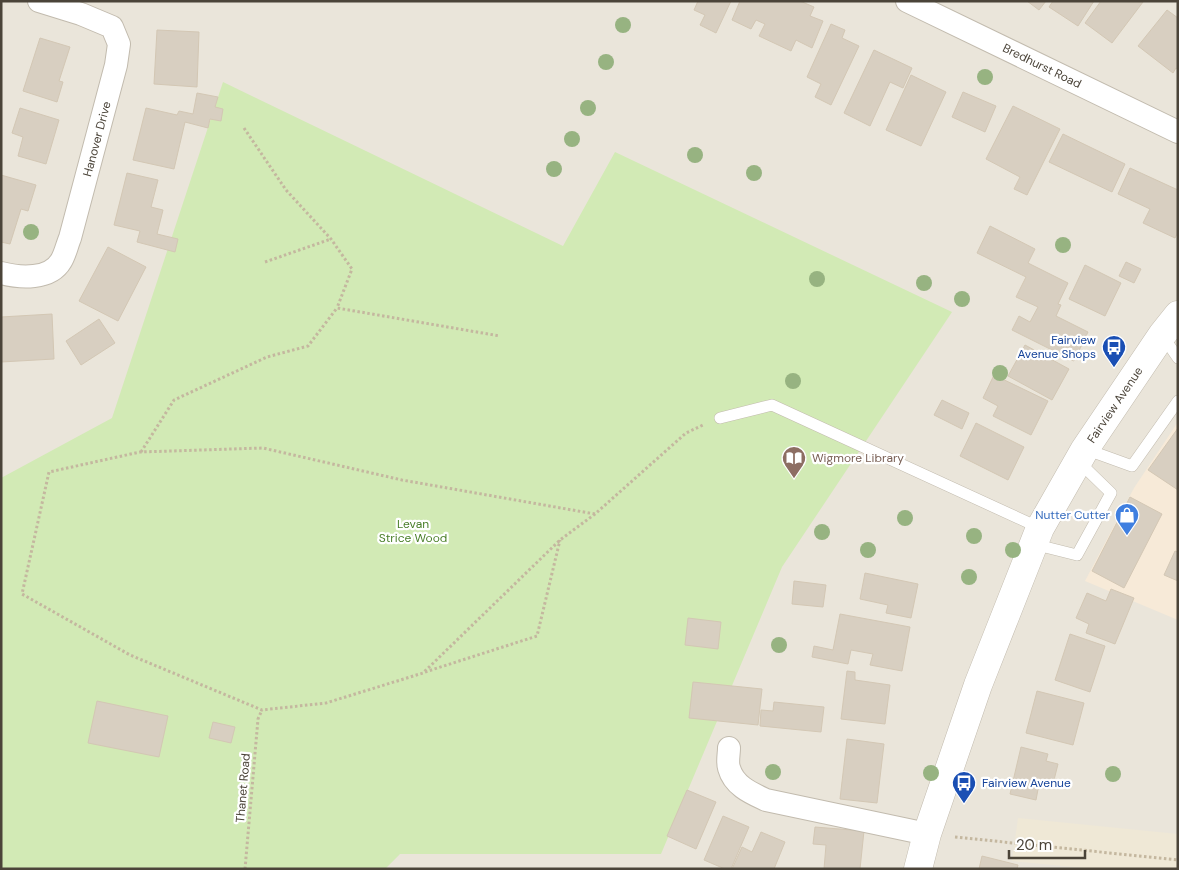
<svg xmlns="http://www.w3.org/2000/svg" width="1179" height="870" font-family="'DM Sans',sans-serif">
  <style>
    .residential { fill: #eae5da }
    .commercial { fill: #f7ead8 }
    .education { fill: #efe8d6 }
    .green { fill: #d2eab5 }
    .building { fill: #d8cfc1; stroke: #d3c7b4 }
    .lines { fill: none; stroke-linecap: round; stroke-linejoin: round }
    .service-casing { stroke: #c2bbae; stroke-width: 12 }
    .minor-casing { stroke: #c2bbae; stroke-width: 24 }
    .tertiary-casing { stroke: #c2bbae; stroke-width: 29 }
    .path { stroke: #c4b79f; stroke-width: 3; stroke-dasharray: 2.5 2.5; stroke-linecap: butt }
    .service { stroke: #fff; stroke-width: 11 }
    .minor { stroke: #fff; stroke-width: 22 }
    .tertiary { stroke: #fff; stroke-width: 28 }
    .tree { fill: #97b381 }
    .labels { text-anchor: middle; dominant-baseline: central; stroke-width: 4.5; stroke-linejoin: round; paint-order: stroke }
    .street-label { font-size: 12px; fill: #4b4439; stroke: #fff }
    .transit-label { font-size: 12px; fill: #164399; stroke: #fff; text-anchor: end }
    .education-label { font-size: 12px; fill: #785e54; stroke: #fff; text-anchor: start }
    .shop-label { font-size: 12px; fill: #366cbe; stroke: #fff; text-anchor: end }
    .park-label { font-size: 12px; fill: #4a7f2a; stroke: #fff }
  </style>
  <rect width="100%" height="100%" fill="#f6f3ec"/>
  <path class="residential" d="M 1,1 L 1178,1 L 1178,869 L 1,869 Z"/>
  <path class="commercial" d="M 1178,422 L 1178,620 L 1085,581 L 1134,488 Z"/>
  <path class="education" d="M 1018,818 L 1178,834 L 1178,869 L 1095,869 L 1012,861 Z"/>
  <path class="green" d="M 223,82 L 563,246 L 615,152 L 952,312 L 782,567 L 661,854 L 400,854 L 385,869 L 1,869 L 1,478 L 112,418 Z"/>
  <path class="building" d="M 698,1 L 731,1 L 716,33 L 700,25 L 705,15 L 694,10 Z
    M 740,1 L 800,1 L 814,7 L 810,16 L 823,21 L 812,48 L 796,40 L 791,51 L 759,36 L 765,24 L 756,20 L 751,29 L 732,20 Z
    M 1027,1 L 1046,1 L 1039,10 Z
    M 1053,1 L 1094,1 L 1078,26 L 1049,7 Z
    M 1101,1 L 1143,2 L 1112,43 L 1085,23 Z
    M 1167,10 L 1178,18 L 1178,69 L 1176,68 L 1173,73 L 1138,46 Z
    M 831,24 L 845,30 L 842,38 L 859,46 L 831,105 L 815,97 L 821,84 L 807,77 Z
    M 157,30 L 199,32 L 197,87 L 154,84 Z
    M 40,38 L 70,47 L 59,81 L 63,82 L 57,102 L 23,91 Z
    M 874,50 L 912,68 L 903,88 L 890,82 L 870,126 L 844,113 Z
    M 911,75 L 946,92 L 921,146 L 886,130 Z
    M 963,92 L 996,106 L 985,132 L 952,117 Z
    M 197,93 L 218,97 L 215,107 L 223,109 L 221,121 L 210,119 L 208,128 L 185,122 L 174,169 L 133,160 L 146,108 L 177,115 L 179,111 L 193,114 Z
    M 1013,106 L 1060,129 L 1027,195 L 1014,189 L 1020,177 L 986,159 Z
    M 20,108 L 59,120 L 46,164 L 18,156 L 23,137 L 12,133 Z
    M 1063,134 L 1125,164 L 1112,192 L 1049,162 Z
    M 1130,168 L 1178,190 L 1178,232 L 1175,238 L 1143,223 L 1150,209 L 1118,194 Z
    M 127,173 L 158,180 L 151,207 L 163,210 L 157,234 L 178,239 L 175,252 L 137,242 L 140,231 L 114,225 Z
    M 1,175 L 36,185 L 28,211 L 21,209 L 10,244 L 1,242 Z
    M 990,226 L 1035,249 L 1028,263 L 1068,283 L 1058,304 L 1061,305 L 1056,316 L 1088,332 L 1074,361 L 1012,330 L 1019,316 L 1030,322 L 1038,307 L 1016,297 L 1026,277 L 977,253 Z
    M 108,247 L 146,267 L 118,321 L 79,301 Z
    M 1126,262 L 1141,269 L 1134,283 L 1119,276 Z
    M 1085,265 L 1121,283 L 1105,316 L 1069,299 Z
    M 52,314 L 54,359 L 1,362 L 1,317 Z
    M 99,319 L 115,343 L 81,365 L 66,341 Z
    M 1025,345 L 1069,369 L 1052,400 L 1008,376 Z
    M 994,375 L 1048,401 L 1031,435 L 993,416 L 998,406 L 983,398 Z
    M 942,400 L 969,413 L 962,429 L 934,415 Z
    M 976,423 L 1024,447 L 1008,480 L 960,456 Z
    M 1178,428 L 1178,490 L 1148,470 Z
    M 1130,497 L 1162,514 L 1124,588 L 1092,571 Z
    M 1175,551 L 1178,552 L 1178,581 L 1164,575 Z
    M 865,573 L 918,584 L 911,618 L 886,613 L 888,605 L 860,599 Z
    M 794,581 L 826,585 L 823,607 L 792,604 Z
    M 1111,589 L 1134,598 L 1115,644 L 1086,633 L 1089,624 L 1076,618 L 1087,593 L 1106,601 Z
    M 840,614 L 910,627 L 902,671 L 870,665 L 873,654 L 851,650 L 848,664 L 812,657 L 814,646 L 833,650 Z
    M 688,618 L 721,622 L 718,649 L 685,645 Z
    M 1070,634 L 1105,646 L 1090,692 L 1055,680 Z
    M 847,671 L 855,672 L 855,680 L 890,685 L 885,724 L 841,719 Z
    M 693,682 L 762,689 L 758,725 L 689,718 Z
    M 1037,691 L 1084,703 L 1073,745 L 1026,733 Z
    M 97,701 L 168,716 L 159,757 L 88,743 Z
    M 774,702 L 824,707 L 821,732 L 760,726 L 761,710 L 773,711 Z
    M 213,722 L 235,727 L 231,743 L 209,738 Z
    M 847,739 L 884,744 L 877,803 L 840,799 Z
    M 1021,747 L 1048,754 L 1046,761 L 1058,764 L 1052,788 L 1039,784 L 1036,800 L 1010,794 Z
    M 687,790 L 716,802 L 696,849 L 667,836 Z
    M 723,816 L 749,827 L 731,869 L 725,869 L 704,860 Z
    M 815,827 L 864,831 L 860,869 L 824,869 L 826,845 L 813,844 Z
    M 761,832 L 785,842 L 774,869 L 732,869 L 742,847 L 752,852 Z
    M 982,856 L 1018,865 L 1017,869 L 979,869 Z"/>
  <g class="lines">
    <g class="service-casing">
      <path id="service" d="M 1162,335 L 1178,358
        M 720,418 L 772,405 L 1040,528
        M 1085,449 L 1132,466 L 1178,401
        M 1033,544 L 1077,555 L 1111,493 L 1078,461"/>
    </g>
    <g class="minor-casing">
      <path id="minor" d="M 907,1 L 1178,132
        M 1,273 C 20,278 50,280 61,261 C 65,255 67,245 70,238 L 116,65 L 119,44 L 112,27 L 81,14 L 39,1
        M 729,748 C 729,754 727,762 729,768 C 734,786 751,793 766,800 L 927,834"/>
    </g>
    <g class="tertiary-casing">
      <path id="tertiary" d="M 918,869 L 927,834 L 978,685 L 1040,528 L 1085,449 L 1162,335 L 1178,315"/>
    </g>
    <path class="path" d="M 244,128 L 286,190 L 331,239 L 352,269 L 337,308
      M 265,262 L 331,239
      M 141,452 L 174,400 L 267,357 L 308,346 L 337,308 L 500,336
      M 595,514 L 402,480 L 263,448 L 140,452 L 49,472 L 22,594 L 130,655 L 262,710 L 326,703 L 423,673 L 560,540 L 595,514 L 686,433 L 703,425
      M 425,672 L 537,636 L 560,540
      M 955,837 L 1178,860
      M 245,869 L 258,719 L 262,710"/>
    <use href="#service" class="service"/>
    <use href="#minor" class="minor"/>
    <use href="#tertiary" class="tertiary"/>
  </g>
  <g class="tree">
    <circle cx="623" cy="25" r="8"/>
    <circle cx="606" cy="62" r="8"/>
    <circle cx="985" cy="77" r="8"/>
    <circle cx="588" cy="108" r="8"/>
    <circle cx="572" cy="139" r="8"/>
    <circle cx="695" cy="155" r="8"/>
    <circle cx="554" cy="169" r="8"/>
    <circle cx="754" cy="173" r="8"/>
    <circle cx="31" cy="232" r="8"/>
    <circle cx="1063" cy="245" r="8"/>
    <circle cx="817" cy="279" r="8"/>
    <circle cx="924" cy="283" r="8"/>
    <circle cx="962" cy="299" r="8"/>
    <circle cx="1000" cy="373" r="8"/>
    <circle cx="793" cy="381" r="8"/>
    <circle cx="905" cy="518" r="8"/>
    <circle cx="822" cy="532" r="8"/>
    <circle cx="974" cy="536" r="8"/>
    <circle cx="868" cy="550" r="8"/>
    <circle cx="1013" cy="550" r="8"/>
    <circle cx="969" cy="577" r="8"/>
    <circle cx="779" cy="645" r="8"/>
    <circle cx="773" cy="772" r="8"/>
    <circle cx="931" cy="773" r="8"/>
    <circle cx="1113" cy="774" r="8"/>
  </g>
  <defs>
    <g id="bus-pin" transform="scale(1.25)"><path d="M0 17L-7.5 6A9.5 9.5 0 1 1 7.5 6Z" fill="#1a4fb4" stroke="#fff"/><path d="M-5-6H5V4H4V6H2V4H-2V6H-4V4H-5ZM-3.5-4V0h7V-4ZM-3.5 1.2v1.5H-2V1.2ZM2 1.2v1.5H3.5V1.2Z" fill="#fff"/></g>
    <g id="library-pin" transform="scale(1.25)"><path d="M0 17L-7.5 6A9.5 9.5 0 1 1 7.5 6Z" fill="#8d6e63" stroke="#fff"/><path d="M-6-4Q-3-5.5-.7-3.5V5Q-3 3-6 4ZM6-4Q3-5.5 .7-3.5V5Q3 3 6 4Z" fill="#fff"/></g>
    <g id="shop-pin" transform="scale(1.25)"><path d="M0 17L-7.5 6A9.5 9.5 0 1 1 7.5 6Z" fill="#3f7fe0" stroke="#fff"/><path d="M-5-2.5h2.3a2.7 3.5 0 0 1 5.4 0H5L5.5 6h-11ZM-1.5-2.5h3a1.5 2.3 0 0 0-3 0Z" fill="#fff"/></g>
  </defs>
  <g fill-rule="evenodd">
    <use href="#bus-pin" x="1114" y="347"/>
    <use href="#library-pin" x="794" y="458"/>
    <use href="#shop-pin" x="1127" y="515"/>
    <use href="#bus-pin" x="964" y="783"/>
  </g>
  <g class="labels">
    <g class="street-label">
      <text transform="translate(1042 66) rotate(26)">Bredhurst Road</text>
      <text transform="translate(97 139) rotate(-75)">Hanover Drive</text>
      <text transform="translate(1115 405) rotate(-56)">Fairview Avenue</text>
      <text transform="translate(243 788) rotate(-85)">Thanet Road</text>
    </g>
    <g class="transit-label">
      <text x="1096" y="340">Fairview<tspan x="1096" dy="14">Avenue Shops</tspan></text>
      <text x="982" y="783" text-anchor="start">Fairview Avenue</text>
    </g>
    <g class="education-label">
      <text x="812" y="458">Wigmore Library</text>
    </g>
    <g class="shop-label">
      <text x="1110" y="515">Nutter Cutter</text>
    </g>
    <g class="park-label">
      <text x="413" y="524">Levan<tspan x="413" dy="14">Strice Wood</tspan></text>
    </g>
  </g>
  <rect width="1179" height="870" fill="none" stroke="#4b4439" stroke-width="5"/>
  <path d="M1009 850v8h76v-8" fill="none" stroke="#4b4439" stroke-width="2.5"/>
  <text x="1016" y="850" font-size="15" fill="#4b4439" stroke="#ffffff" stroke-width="4" paint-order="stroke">20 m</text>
</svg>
